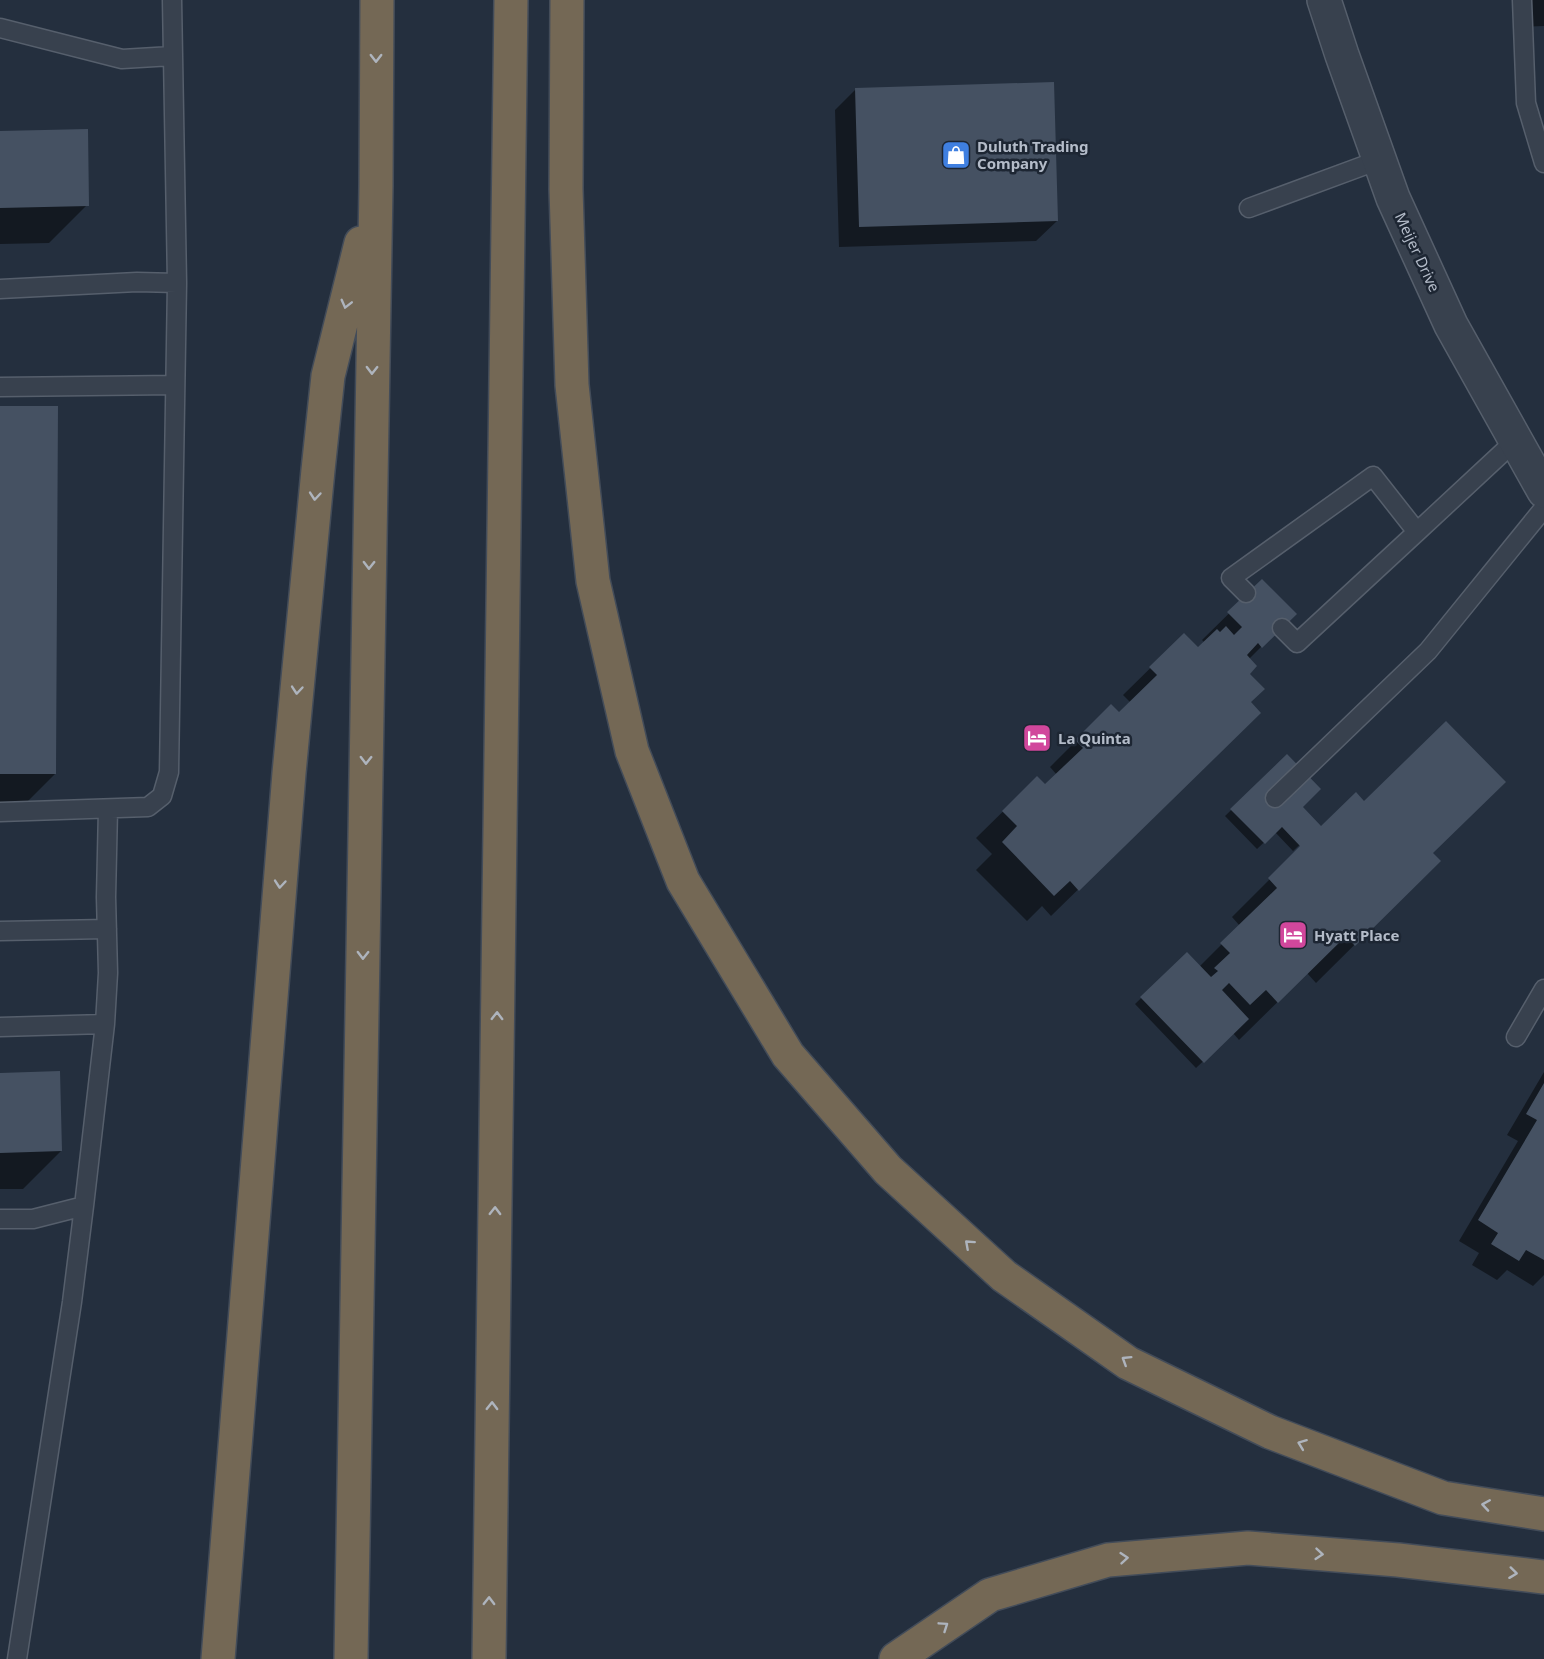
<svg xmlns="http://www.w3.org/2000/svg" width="1544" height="1659" font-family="'Noto Sans',sans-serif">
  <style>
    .shadow { fill: #0007 }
    .building { fill: #455162 }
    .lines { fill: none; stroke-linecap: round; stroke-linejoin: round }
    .lane-casing { stroke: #565f6c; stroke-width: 21 }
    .street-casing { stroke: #565f6c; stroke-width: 36 }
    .highway-casing { stroke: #434c59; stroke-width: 36 }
    .lane { stroke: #38414e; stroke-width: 18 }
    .street { stroke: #38414e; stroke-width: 33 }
    .highway { stroke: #746855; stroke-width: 33 }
    .oneway { stroke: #aeb4bd }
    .labels { text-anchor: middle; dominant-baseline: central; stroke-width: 5; stroke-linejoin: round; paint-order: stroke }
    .poi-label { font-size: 15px; font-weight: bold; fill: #b4bcc9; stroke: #1d2633; text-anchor: start }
    .street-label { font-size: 15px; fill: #b4bcc9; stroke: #1d2633 }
  </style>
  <rect width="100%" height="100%" fill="#242f3e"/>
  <path class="shadow" d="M 1516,0 L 1544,0 L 1544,26 L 1517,27 Z
    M 855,90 L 1057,221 L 1036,241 L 839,247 L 835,110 Z
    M 0,132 L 87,205 L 49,243 L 0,244 Z
    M 0,408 L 55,774 L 17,812 L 0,812 Z
    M 1262,581 L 1294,614 L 1249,659 L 1247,674 L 1249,703 L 1232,739 L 1051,916 L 1042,906 L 1027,921 L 976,870 L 992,854 L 976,838 L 1037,778 L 1045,786 L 1057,775 L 1050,767 L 1111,706 L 1119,714 L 1131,703 L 1123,695 L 1184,635 L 1198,650 L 1205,643 L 1202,640 Z
    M 1287,756 L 1301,807 L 1321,828 L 1364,803 L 1432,853 L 1439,861 L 1316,983 L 1307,973 L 1239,1040 L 1233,1033 L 1196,1068 L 1135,1004 L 1187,954 L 1199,967 L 1240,926 L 1232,917 L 1311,838 L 1309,836 L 1293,851 L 1275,832 L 1257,849 L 1225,816 Z
    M 1544,1072 L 1544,1275 L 1533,1286 L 1507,1270 L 1497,1280 L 1472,1265 L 1479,1253 L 1459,1241 L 1518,1141 L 1507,1135 Z
    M 0,1074 L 61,1151 L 23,1189 L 0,1189 Z"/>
  <path class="building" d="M 1054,82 L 1058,221 L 859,227 L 855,88 Z
    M 88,129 L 89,206 L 0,208 L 0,131 Z
    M 0,406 L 58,406 L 56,774 L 0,774 Z
    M 1262,579 L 1297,614 L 1262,648 L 1258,643 L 1247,655 L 1257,666 L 1250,674 L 1265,689 L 1251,702 L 1261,713 L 1079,891 L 1070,881 L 1054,896 L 1002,842 L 1017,826 L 1002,811 L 1037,776 L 1045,784 L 1083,748 L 1075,740 L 1111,704 L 1119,712 L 1157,675 L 1149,667 L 1184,633 L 1198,647 L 1217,629 L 1220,632 L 1226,626 L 1234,635 L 1242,627 L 1227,612 Z
    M 1446,721 L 1506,782 L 1433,853 L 1441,861 L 1355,946 L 1346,936 L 1278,1003 L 1266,990 L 1250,1005 L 1229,983 L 1222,990 L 1249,1019 L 1204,1063 L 1140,997 L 1187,952 L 1211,977 L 1218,971 L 1214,968 L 1230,953 L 1220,943 L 1277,888 L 1268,878 L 1300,846 L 1282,827 L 1265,844 L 1230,809 L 1287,754 L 1321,789 L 1303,807 L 1321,826 L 1356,792 L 1364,801 Z
    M 60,1071 L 62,1151 L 0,1153 L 0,1073 Z
    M 1544,1083 L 1544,1260 L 1526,1250 L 1519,1261 L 1491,1244 L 1498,1233 L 1478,1220 L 1537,1120 L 1526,1114 Z"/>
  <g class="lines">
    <g class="lane-casing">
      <path id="lane" d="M 1522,0 L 1526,103 L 1544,163
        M 0,28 L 122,59 L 172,56
        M 1249,208 L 1379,160
        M 0,289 L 137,282 L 177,283
        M 0,387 L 175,385
        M 1246,593 L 1231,578 L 1373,476 L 1417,532 L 1516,440
        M 1282,628 L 1297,643 L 1417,532
        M 1275,798 L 1428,651 L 1544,508
        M 0,812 L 148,807 L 162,796 L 169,772 L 177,283 L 172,0
        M 0,931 L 107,929
        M 0,1027 L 105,1024
        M 1516,1037 L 1544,989
        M 0,1219 L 33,1219 L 84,1206 L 105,1024 L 108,973 L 106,897 L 108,809
        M 17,1659 L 72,1302 L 84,1206"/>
    </g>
    <g class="street-casing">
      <path id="street" d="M 1324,0 L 1342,55 L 1393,198 L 1451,325 L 1544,491"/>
    </g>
    <g class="highway-casing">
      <path id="highway" d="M 567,0 L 566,189 L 572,385 L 593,581 L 632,751 L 683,881 L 788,1055 L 888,1170 L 1004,1276 L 1128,1363 L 1270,1432 L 1443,1498 L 1544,1514
        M 218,1659 L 289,773 L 318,470 L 328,376 L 361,243
        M 351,1659 L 376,186 L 377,0
        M 489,1659 L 511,0
        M 896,1659 L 990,1595 L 1108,1560 L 1248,1548 L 1398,1560 L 1544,1577"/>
    </g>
    <use href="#lane" class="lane"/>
    <use href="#street" class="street"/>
    <use href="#highway" class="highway"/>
  </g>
  <defs><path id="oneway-chevron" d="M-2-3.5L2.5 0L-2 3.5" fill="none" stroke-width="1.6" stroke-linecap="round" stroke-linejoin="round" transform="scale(1.5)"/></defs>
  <g class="oneway">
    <use href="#oneway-chevron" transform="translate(376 58) rotate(90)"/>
    <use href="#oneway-chevron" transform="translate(346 304) rotate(104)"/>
    <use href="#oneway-chevron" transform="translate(372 370) rotate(91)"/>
    <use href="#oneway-chevron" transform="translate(315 496) rotate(95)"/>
    <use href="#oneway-chevron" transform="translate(369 565) rotate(91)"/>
    <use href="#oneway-chevron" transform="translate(297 690) rotate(95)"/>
    <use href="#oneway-chevron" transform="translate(366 760) rotate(91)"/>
    <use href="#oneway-chevron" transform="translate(280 884) rotate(95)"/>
    <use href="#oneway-chevron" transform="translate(363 955) rotate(91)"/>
    <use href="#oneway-chevron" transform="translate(497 1016) rotate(-89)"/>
    <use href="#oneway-chevron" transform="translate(495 1211) rotate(-89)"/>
    <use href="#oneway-chevron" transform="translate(969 1244) rotate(-138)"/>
    <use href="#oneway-chevron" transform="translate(1126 1360) rotate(-148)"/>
    <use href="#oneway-chevron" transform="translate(492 1406) rotate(-89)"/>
    <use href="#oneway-chevron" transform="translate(1302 1444) rotate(-159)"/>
    <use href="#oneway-chevron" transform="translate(1486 1505) rotate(-171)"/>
    <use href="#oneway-chevron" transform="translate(1319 1554) rotate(5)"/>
    <use href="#oneway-chevron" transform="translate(1124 1558) rotate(-5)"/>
    <use href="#oneway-chevron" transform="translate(1513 1573) rotate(7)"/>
    <use href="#oneway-chevron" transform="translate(489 1601) rotate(-89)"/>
    <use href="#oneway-chevron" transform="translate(944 1626) rotate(-34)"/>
  </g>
  <defs>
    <g id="shop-square" transform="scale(1.5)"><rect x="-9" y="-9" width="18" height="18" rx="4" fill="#3f7fe0" stroke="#1d2633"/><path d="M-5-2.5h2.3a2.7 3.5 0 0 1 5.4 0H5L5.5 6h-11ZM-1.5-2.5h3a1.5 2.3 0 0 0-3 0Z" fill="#fff"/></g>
    <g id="hotel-square" transform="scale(1.5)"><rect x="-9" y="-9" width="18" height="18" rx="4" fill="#d1479c" stroke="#1d2633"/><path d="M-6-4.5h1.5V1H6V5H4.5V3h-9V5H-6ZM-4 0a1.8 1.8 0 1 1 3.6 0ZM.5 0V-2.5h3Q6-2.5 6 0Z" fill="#fff"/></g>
  </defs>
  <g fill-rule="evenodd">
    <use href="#shop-square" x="956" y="155"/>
    <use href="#hotel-square" x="1037" y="738"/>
    <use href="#hotel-square" x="1293" y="935"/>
  </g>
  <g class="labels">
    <g class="poi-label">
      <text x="977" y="146">Duluth Trading<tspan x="977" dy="17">Company</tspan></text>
      <text x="1058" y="738">La Quinta</text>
      <text x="1314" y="935">Hyatt Place</text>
    </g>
    <g class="street-label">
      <text transform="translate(1418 252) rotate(65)">Meijer Drive</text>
    </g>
  </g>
</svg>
